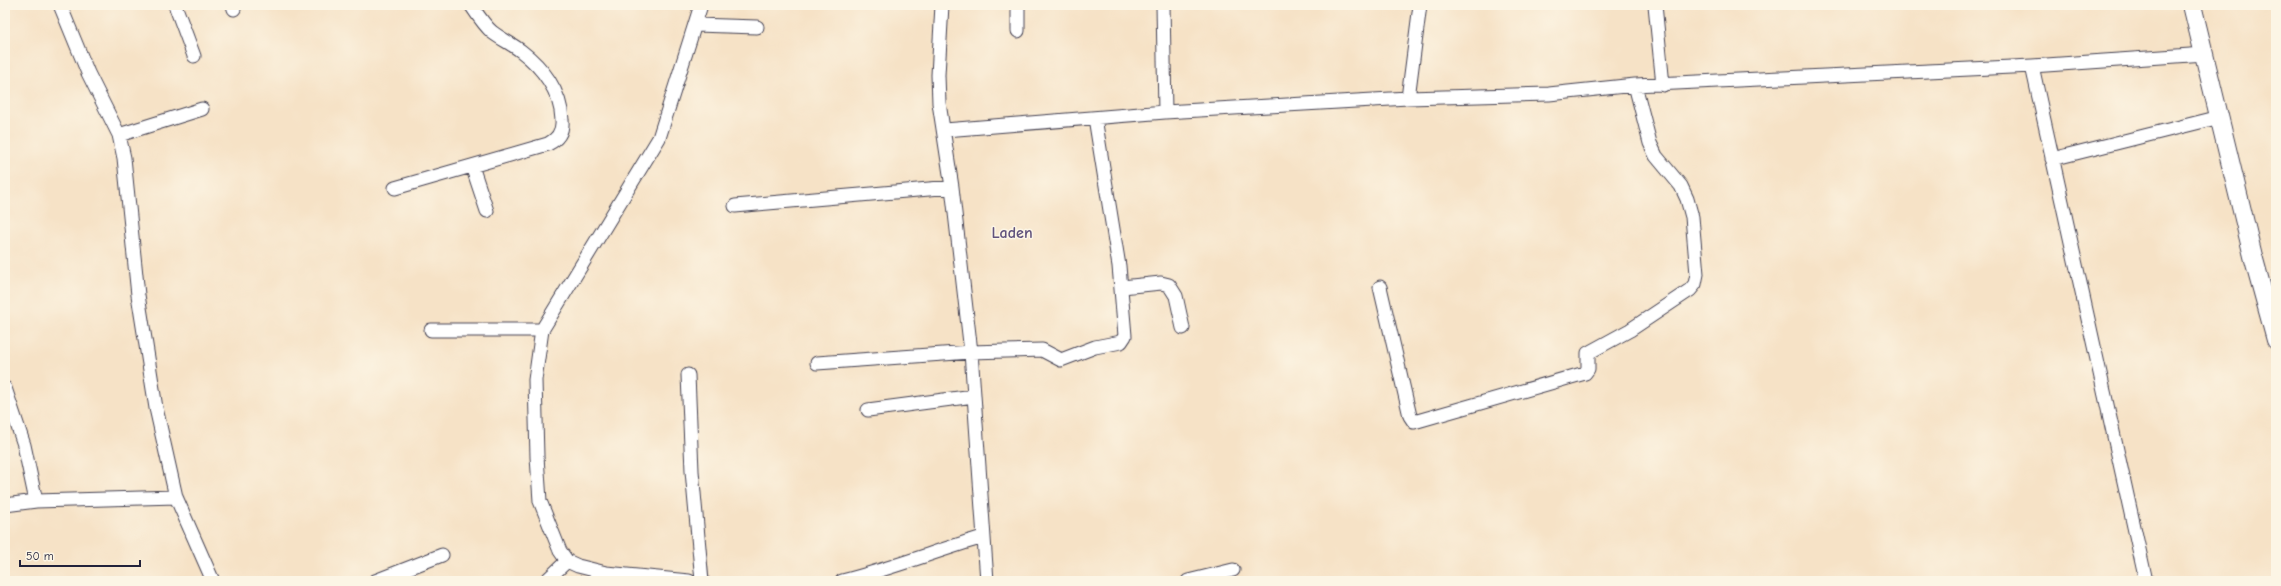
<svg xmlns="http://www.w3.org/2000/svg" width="2281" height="586" font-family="'Comic Neue',sans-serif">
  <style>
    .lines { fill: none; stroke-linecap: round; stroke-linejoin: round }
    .street-casing { stroke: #423f50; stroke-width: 15 }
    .secondary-casing { stroke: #423f50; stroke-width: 20 }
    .street { stroke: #fff; stroke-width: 13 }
    .secondary { stroke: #fff; stroke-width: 18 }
    .labels { text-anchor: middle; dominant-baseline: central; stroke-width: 3; stroke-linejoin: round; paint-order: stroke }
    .quarter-label { font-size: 16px; font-weight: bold; fill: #61537d; stroke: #fcf5e5 }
  </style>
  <rect width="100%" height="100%" fill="#fcf5e5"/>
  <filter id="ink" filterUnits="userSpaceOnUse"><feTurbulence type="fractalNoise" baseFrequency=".025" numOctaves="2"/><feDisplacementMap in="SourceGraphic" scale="8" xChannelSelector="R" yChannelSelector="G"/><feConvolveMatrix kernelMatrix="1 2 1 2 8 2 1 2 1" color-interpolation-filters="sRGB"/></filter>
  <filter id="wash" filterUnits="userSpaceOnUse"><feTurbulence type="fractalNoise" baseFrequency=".012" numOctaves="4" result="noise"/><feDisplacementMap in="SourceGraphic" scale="16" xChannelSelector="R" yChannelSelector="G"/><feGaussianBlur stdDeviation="0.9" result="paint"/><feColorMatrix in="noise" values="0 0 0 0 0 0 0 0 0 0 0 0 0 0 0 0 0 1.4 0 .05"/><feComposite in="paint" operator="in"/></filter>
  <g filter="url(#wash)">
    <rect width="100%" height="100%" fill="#f6e2c6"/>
  </g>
  <g filter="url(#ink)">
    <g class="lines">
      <g class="street-casing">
        <path id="street" d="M 60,5 L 88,73 L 119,135 L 124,158 L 138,295 L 156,408 L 176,497 L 213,581
          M 175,5 L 194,56
          M 233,5 L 234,9
          M 942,5 L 938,75 L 939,103 L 952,187 L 971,352 L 987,581
          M 1018,5 L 1018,31
          M 1163,5 L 1165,112
          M 1655,5 L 1663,85
          M 696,25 L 757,27
          M 2032,66 L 2146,581
          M 1408,98 L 1420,5
          M 945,130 L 1165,112 L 1408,98 L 1549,94 L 1635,85 L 2032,66 L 2205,54
          M 119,135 L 202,109
          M 2052,159 L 2220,117
          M 472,166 L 487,211
          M 395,188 L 548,144 C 558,139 563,131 562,120 C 561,91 542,67 521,51 C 512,44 501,39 492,32 C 484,25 477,14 471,5
          M 735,206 L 952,187
          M 1122,287 L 1161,283 L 1169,285 L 1176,296 L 1183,328
          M 1380,287 L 1410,416 L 1414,422 L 1585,373 L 1588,369 L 1588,353 L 1630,330 L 1690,290 L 1695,284 L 1697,274 L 1692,217 L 1687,199 L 1681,186 L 1656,156 L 1650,143 L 1635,85
          M 431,330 L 542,330
          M 817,363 L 971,352 L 1042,350 L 1061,360 L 1095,347 L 1121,342 L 1125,336 L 1119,266 L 1095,118
          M 688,375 L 692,471 L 702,581
          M 5,388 L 24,445 L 36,501
          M 868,410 L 974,396
          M 5,505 L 36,501 L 176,497
          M 375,581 L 442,555
          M 546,581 L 567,561
          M 689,581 L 606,573 L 578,566 L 567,561 L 560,551 L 540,501 L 537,457 L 535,380 L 542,330 L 659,138 L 701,5
          M 842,581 C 890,569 936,551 983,537
          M 1188,581 L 1233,570"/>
      </g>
      <g class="secondary-casing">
        <path id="secondary" d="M 2192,5 L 2253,256 L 2276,340"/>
      </g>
      <use href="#street" class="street"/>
      <use href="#secondary" class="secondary"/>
    </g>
  </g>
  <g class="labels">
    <g class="quarter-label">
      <text x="1012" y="233">Laden</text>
    </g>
  </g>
  <rect width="2281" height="586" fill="none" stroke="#fcf5e5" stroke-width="20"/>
  <path d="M20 560v6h120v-6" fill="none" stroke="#22223b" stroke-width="2"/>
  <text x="26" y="560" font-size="12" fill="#22223b" stroke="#fcf5e5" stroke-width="3" paint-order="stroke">50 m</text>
</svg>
